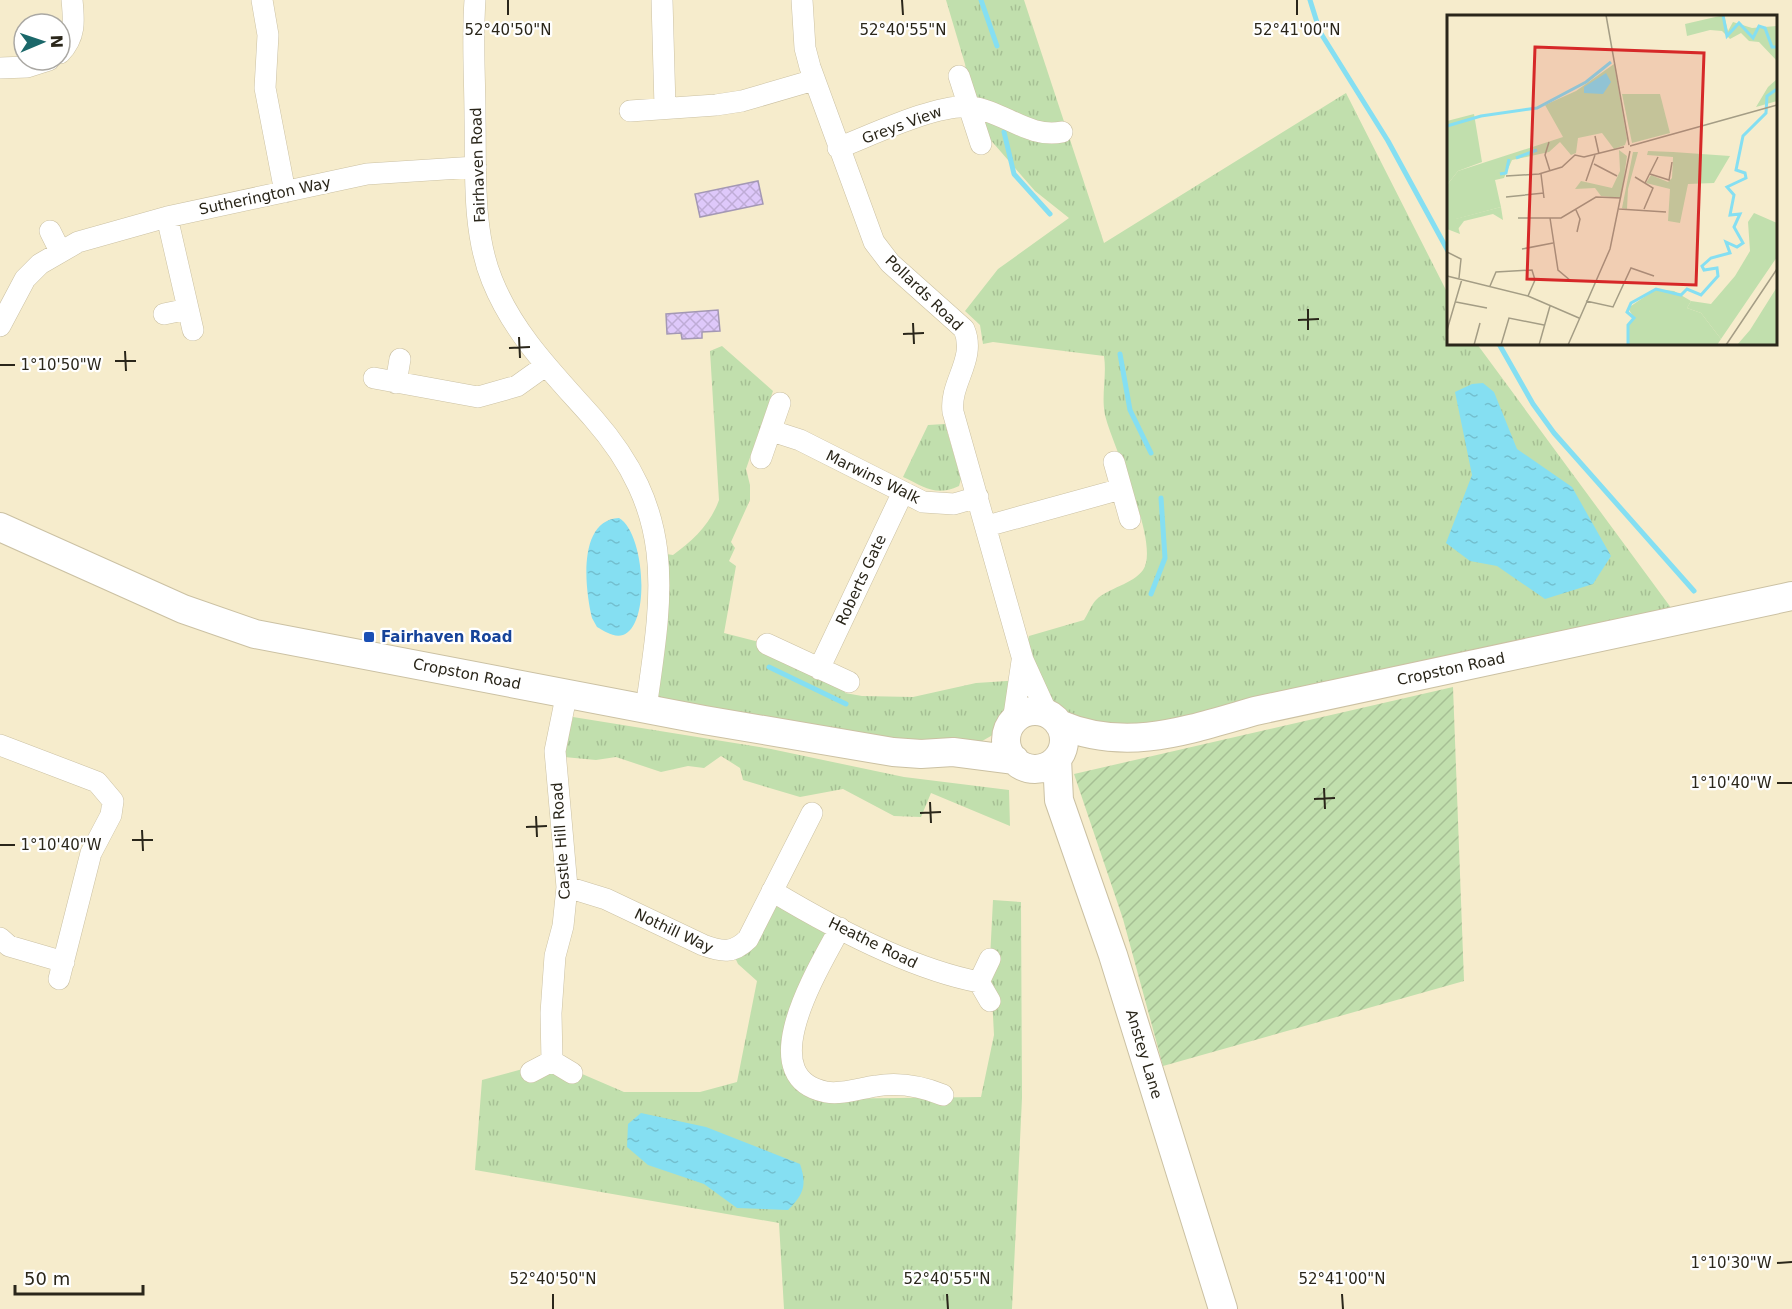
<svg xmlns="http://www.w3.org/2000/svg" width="1792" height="1309" font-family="'DejaVu Sans',sans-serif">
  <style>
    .grass { fill: url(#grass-tufts) }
    .garden { fill: url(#garden-furrows) }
    .water { fill: url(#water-ripples) }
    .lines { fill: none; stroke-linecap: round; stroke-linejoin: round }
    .stream { stroke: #85dff2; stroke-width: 5 }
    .building { fill: url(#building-cross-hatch); stroke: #a498b4; stroke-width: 1.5 }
    .street-casing { stroke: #cbc1a3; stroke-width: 22 }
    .secondary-casing { stroke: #cbc1a3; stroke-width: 30 }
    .street { stroke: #fff; stroke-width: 21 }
    .secondary { stroke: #fff; stroke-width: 28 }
    .ticks { fill: none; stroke: #2a261a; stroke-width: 2 }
    .transit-dot { fill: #1a4fb4; stroke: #fff; stroke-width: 2 }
    .labels { text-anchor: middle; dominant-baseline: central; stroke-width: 4.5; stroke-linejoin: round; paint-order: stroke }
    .street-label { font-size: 15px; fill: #2a261a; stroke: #fff }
    .transit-label { font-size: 15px; font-weight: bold; fill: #164399; stroke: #fff; text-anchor: start }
    .inset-river { fill: none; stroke: #85dff2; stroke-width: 3 }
    .inset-road { fill: none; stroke: #a49d85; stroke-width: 1.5 }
    .view { fill: #d62828; fill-opacity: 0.15; stroke: #d62828; stroke-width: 3 }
    .inset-edge { fill: none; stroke: #2a261a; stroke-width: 3 }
    .ticks-label { font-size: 15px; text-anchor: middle; fill: #2a261a; stroke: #fff; stroke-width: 4.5; stroke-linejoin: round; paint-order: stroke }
  </style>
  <defs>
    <pattern id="grass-tufts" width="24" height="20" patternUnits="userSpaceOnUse" patternTransform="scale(1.5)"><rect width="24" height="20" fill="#c1dfad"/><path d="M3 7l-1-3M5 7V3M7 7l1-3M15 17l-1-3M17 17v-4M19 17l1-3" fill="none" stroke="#a6bf94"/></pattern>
    <pattern id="garden-furrows" width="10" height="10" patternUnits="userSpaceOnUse" patternTransform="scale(1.5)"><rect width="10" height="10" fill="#c1dfad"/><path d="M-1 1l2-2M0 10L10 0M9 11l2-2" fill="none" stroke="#a6bf94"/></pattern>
    <pattern id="water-ripples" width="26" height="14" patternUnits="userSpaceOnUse" patternTransform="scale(1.5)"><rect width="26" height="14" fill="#85dff2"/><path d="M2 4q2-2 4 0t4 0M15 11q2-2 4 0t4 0" fill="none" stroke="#73bfcf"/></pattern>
    <pattern id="building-cross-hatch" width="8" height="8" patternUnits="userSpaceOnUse" patternTransform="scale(1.5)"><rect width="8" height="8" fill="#dec8fa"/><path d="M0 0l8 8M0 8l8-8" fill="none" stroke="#bfacd6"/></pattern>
  </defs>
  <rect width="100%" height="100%" fill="#f6eccc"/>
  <path class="grass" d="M 946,0 L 1024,0 L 1104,243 L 1346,93 L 1448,294 L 1448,344 L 1477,344 L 1680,620 L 1176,733 L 1059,724 L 1023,660 L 1029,636 L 1084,620 C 1088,614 1091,605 1096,600 C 1108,588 1133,584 1143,570 C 1161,544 1112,445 1105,415 C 1101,395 1107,376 1104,356 L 993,342 L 983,344 L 980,325 L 965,311 L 998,269 L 1069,218 L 1035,191 L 988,137 L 973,110 L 965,64 Z
    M 722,346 L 773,391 L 746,469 L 750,485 L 750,500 L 731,542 L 735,548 L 729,561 L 736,566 L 724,633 L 767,644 L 849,682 L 845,693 L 862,696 L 913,697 L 976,683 L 1021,680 L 1010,725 L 977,744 L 952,752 L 646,708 L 659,553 L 673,555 C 693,540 710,525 719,500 L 710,351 Z
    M 945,424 L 961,479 L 959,486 C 935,497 925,487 903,477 L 928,425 Z
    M 573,717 L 771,749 L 904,777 L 1009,790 L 1010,826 L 931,793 L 921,817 L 894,816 L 843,789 L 800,797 L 743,780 L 740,768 L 721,756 L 704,768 L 688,766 L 661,772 L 616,757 L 596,760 L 564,757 Z
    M 776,893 L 833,930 L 786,1069 L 817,1099 L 981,1097 L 994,1035 L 990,959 L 993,900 L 1021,902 L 1022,1098 L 1012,1309 L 784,1309 L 779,1223 L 475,1170 L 482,1080 L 552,1061 L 624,1092 L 700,1092 L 737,1082 L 757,981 L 738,964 L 732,951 Z"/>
  <path class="garden" d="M 1453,687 L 1464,981 L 1163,1066 L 1123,919 L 1074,774 Z"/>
  <path class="water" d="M 1483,383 L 1494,392 L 1517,449 L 1572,487 L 1611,556 L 1593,584 L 1545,599 L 1497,566 L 1470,561 L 1446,543 L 1472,475 L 1455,392 L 1472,384 Z
    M 619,518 C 645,533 651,625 623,635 C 614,638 604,631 597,627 L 592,618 C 585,590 577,520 619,518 Z
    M 641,1113 L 706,1127 L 800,1164 C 807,1185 804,1194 788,1210 L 737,1208 L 704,1184 L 648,1165 L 627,1147 L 628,1124 Z"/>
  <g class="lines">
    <path class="stream" d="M 981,0 L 997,46
      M 1310,0 L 1320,32 L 1388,141 L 1448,251
      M 1004,132 L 1014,174 L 1050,214
      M 1499,344 L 1533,404 L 1554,433 L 1694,591
      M 1120,354 L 1130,410 L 1151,453
      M 1151,594 L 1165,558 L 1161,498
      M 769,667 L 846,704"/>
  </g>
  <path class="building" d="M 758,181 L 763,204 L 700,217 L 695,194 Z
    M 718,310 L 720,331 L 702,332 L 702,338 L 682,339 L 681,333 L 667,334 L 666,314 Z"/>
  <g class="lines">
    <g class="street-casing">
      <path id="street" d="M 262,0 L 268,35 L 265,88 L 285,192
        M 475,0 C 472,40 475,78 475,118 C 476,170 472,231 492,280 C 514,335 554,374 593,418 C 677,514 663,591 646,708
        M 662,0 L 665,107
        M 802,0 L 805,48 L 810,67 L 874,242 L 890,263 L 964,329 C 977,359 949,383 953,412 L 1023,660 L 1048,715
        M 60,53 C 76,37 74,20 72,0
        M 0,68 L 27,67 L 49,60
        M 959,76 L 981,144
        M 630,111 L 716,105 L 742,101 L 814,80
        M 838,148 C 870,136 937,103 970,107 C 1002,110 1029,139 1062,132
        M 167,217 L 193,330
        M 50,231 L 60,251
        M 164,314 L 188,309
        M 0,326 L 25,279 L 40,264 L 78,242 L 167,217 L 367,174 L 476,167
        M 374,378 L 478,397 L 517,386 L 545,366
        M 396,383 L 400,359
        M 772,431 L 800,440 L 923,502 L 954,504 L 978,497
        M 761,458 L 780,403
        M 1114,462 L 1130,519
        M 987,526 L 1121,489
        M 767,644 L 849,682
        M 819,669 L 903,492
        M 1013,722 L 1022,661
        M 0,745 L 97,782 L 113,801 L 111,815 L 91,853 L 59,979
        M 567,887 L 606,899 L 703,945 C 722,952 733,954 748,939 L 812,813
        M 772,891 C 832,927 911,969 979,982
        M 840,928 C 822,963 749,1077 826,1092 C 842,1095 861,1088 876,1086 C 900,1082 921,1086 943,1095
        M 0,938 L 9,946 L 64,962
        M 990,959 L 979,982 L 990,1001
        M 552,1061 L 551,1013 L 555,956 L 563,926 L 567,887 L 555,751 L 567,692
        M 531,1072 L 552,1061 L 572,1073"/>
    </g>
    <g class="secondary-casing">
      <path id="secondary" d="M 0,527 L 183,609 L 255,634 L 704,720 L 893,752 L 921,754 L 953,752 L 1015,760
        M1006 740a29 29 0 1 1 58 0a29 29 0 1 1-58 0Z
        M 1059,724 C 1126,753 1188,730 1255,711 L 1792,596
        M 1057,759 L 1059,800 L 1113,955 L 1223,1309"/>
    </g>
    <use href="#street" class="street"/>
    <use href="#secondary" class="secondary"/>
  </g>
  <path class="ticks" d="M 508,0 L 508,15M 902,0 L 903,15M 1297,0 L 1297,15M 1308,309 L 1308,330M 1298,320 L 1319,319M 913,323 L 914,344M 903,334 L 924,333M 519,337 L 520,358M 509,348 L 530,347M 125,351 L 126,371M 115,361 L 136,361M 0,365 L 15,365M 1777,783 L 1792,783M 1324,788 L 1325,809M 1314,799 L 1335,798M 930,802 L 931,823M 920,813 L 941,812M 536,816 L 537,837M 526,827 L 547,826M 142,830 L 143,851M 132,840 L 153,840M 0,845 L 15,845M 1777,1263 L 1792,1262M 553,1294 L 553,1309M 947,1294 L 948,1309M 1342,1294 L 1343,1309"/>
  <rect class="transit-dot" x="363" y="631" width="12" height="12" rx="3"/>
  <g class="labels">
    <g class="street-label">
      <text transform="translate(902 125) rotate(-20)">Greys View</text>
      <text transform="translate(478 165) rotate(-92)">Fairhaven Road</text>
      <text transform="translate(265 196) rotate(-12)">Sutherington Way</text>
      <text transform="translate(924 293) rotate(44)">Pollards Road</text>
      <text transform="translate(873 477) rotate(26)">Marwins Walk</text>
      <text transform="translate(861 580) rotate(-65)">Roberts Gate</text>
      <text transform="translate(1451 669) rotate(-12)">Cropston Road</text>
      <text transform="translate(467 674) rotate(11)">Cropston Road</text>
      <text transform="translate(561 841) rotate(-94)">Castle Hill Road</text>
      <text transform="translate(674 931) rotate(25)">Nothill Way</text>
      <text transform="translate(873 943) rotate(26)">Heathe Road</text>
      <text transform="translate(1144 1054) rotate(73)">Anstey Lane</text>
    </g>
    <g class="transit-label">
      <text x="381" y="637">Fairhaven Road</text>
    </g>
  </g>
  <g transform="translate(1447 15)">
    <rect width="330" height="330" fill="#f6eccc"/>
    <path d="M 167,49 L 180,124 L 178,130 L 167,134 L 155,118 L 131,123 L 129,138 L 124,140 L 113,127 L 102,137 L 65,145 L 57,163 L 48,165 L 54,192 L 9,204 L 13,219 L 0,214 L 0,170 L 11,156 L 116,122 L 98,90 L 129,76 ZM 172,135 L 180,141 L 174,183 L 154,181 L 148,173 L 128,174 L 134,166 L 165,173 L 173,156 ZM 201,136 L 226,137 L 283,141 L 267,168 L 241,169 L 233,208 L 221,206 L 223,174 L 199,168 L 204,160 L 221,167 L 225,163 L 226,142 L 200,140 ZM 186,137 L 191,137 L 181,174 L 180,194 L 175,193 ZM 330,272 L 330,330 L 290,330 L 303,315 ZM 209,274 L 227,276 L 244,286 L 240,293 L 254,298 L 274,324 L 270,330 L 181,330 L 181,310 L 187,303 L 181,293 Z" fill="#c1dfad"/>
    <path d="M 277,0 L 281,16 L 286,7 L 305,13 L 330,11 L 330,46 L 312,27 L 302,26 L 294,18 L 283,24 L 275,16 L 263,15 L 240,21 L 238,9 ZM 330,64 L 330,86 L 309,92 L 321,72 ZM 27,99 L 35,147 L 11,156 L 0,170 L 0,106 ZM 54,192 L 56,205 L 46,199 L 17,206 L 11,214 L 8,204 ZM 307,198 L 330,208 L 330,242 L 274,324 L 254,298 L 240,293 L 244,286 L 264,289 L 288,261 L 303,236 L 301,207 ZM 306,313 L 316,313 L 306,330 L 294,330 Z" fill="#c1dfad"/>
    <path d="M 175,79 L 213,79 L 223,118 L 185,128 Z" fill="#c1dfad"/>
    <path d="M 159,58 L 164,67 L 156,79 L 137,78 L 137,72 Z" fill="#85dff2"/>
    <path class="inset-river" d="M 276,0 L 280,21 L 292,8 L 306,23 L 312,11 L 318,13 L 325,32 L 330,32M 0,111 L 34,101 L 90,93 L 139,67 L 164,47M 69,143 L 90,135M 53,159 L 59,158 L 62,144M 181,330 L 181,310 L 187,303 L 180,297 L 184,288 L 209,274 L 234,280 L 240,274 L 254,280 L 271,261 L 270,253 L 257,255 L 255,251 L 264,243 L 283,238 L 279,227 L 290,232 L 296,228 L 287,212 L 293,199 L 283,200 L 287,180 L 280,172 L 299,163 L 298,158 L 289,155 L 296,121 L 319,98 L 320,81 L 330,74"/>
    <path class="inset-road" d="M 159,0 L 182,130M 148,121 L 152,139M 102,127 L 98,140 L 103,156M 183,131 L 330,90M 147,149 L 170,161M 94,159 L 97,183M 203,159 L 222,165 L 225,147M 59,161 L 92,159 L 115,152 L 128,140 L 137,142 L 177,132M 188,162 L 206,173 L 197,194M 139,166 L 148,140M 198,168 L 211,142M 59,182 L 97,178M 172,194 L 219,197M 129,195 L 133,204 L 130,217M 71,203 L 114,203 L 149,182 L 174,183M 103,203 L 111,255 L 124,266M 75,234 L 106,228M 0,237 L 14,244 L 12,263M 0,261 L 81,281 L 132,303M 43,271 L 49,257 L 85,255 L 88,265 L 81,281M 139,286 L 166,292 L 184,253 L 207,261M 9,287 L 40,293M 0,315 L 15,264M 27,330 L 33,308M 54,330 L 62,303 L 97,310M 92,330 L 103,291M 121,330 L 163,234 L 183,136M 279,330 L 330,254"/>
    <path class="view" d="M 88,32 L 257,38 L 249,270 L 80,264 Z"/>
    <rect width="330" height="330" class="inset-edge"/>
  </g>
  <g class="ticks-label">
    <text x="508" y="35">52°40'50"N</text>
    <text x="903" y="35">52°40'55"N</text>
    <text x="1297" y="35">52°41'00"N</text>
    <text x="61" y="370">1°10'50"W</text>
    <text x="1731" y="788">1°10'40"W</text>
    <text x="61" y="850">1°10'40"W</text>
    <text x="1731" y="1268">1°10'30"W</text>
    <text x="553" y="1284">52°40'50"N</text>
    <text x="947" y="1284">52°40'55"N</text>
    <text x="1342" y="1284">52°41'00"N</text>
  </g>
  <g transform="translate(42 42) rotate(88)"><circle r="28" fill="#ffffff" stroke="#aaa8a3" stroke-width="1.5"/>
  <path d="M0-4.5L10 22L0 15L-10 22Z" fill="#1b686a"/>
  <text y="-9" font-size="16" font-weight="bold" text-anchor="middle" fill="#2a261a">N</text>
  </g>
  <path d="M15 1285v9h128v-9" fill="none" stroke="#2a261a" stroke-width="3"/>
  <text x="24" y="1285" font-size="18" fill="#2a261a" stroke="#ffffff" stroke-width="4.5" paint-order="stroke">50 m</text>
</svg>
